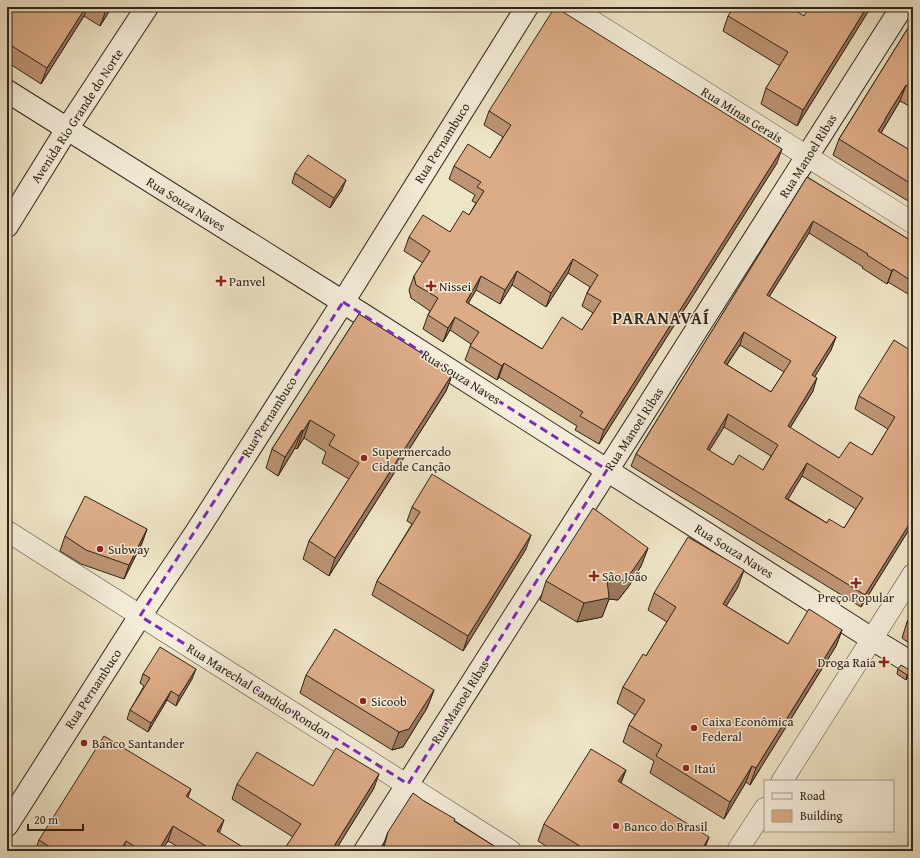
<svg xmlns="http://www.w3.org/2000/svg" width="920" height="858" font-family="'Gentium Book Plus',serif">
  <style>
    .lines { fill: none; stroke-linecap: round; stroke-linejoin: round }
    .street-casing { stroke: #605344; stroke-width: 22 }
    .secondary-casing { stroke: #302319; stroke-width: 24 }
    .street { stroke: #f4edda; stroke-width: 21 }
    .secondary { stroke: #f4edda; stroke-width: 22 }
    .wall { fill: #bd9473; stroke: #302319; fill-rule: evenodd }
    .shaded-wall { fill: #9a785e; stroke: #302319 }
    .building { fill: #dcac86; stroke: #302319; fill-rule: evenodd }
    .marked { fill: none; stroke: #7b2cbf; stroke-width: 3; stroke-dasharray: 8 5; stroke-linejoin: round }
    .poi-dot { fill: #8f2418; stroke: #f4edda; stroke-width: 1.5 }
    .labels { text-anchor: middle; dominant-baseline: central; stroke-width: 3; stroke-linejoin: round; paint-order: stroke }
    .street-label { font-size: 13px; fill: #302319; stroke: #f4edda }
    .poi-label { font-size: 13px; fill: #302319; stroke: #f4edda; text-anchor: start }
    .district-label { font-size: 17px; font-weight: bold; letter-spacing: 1px; fill: #302319; stroke: #f4edda }
  </style>
  <rect width="100%" height="100%" fill="#eee4c6"/>
  <filter id="stains"><feTurbulence type="fractalNoise" baseFrequency=".005" numOctaves="4"/><feColorMatrix values="0 0 0 0 .2 0 0 0 0 .09 0 0 0 0 .02 0 0 0 .5 -.17"/></filter>
  <radialGradient id="worn" r=".72"><stop offset=".6" stop-color="#630" stop-opacity="0"/><stop offset="1" stop-color="#630" stop-opacity=".3"/></radialGradient>
  <g class="lines">
    <g class="street-casing">
      <path id="street" d="M 570,7 L 913,223
        M 7,531 L 511,851
        M 782,781 L 913,574
        M 737,851 L 765,808"/>
    </g>
    <g class="secondary-casing">
      <path id="secondary" d="M 7,91 L 343,302 L 872,639 L 913,664
        M 7,226 L 67,129 L 147,7
        M 7,825 L 140,616 L 197,531 L 343,302 L 527,7
        M 365,851 L 902,7"/>
    </g>
    <use href="#street" class="street"/>
    <use href="#secondary" class="secondary"/>
  </g>
  <path class="wall" d="M 7,7 L 40,9 L 42,7 L 112,7 L 100,26 L 84,16 L 41,84 L 7,62 Z
    M 871,7 L 797,126 L 761,104 L 766,88 L 780,66 L 723,31 L 728,16 L 804,16 Z
    M 913,20 L 913,108 L 900,101 L 881,133 L 913,152 L 913,204 L 833,155 L 839,139 Z
    M 489,111 L 777,163 L 599,444 L 575,430 L 577,426 L 499,377 L 497,380 L 465,360 L 471,344 L 450,330 L 443,342 L 423,329 L 428,315 L 430,311 L 411,298 L 409,290 L 414,276 L 423,263 L 404,251 L 409,237 L 450,232 L 469,215 L 476,203 L 472,201 L 475,195 L 449,179 L 454,166 L 490,158 L 503,137 L 484,125 ZM 568,273 L 590,287 L 587,293 L 582,306 L 593,313 L 582,330 L 542,349 L 468,303 L 476,290 L 500,304 L 512,285 L 546,307 Z
    M 295,173 L 342,190 L 330,208 L 292,183 Z
    M 807,177 L 913,242 L 913,297 L 888,282 L 887,284 L 862,268 L 863,267 L 809,233 L 769,297 L 836,337 L 831,350 L 815,376 L 813,391 L 790,428 L 839,458 L 872,455 L 888,429 L 855,409 L 859,396 L 913,352 L 913,523 L 861,607 L 631,466 L 636,454 ZM 740,345 L 784,372 L 771,392 L 727,365 ZM 724,427 L 771,456 L 763,470 L 733,465 L 709,451 ZM 802,476 L 856,509 L 844,528 L 827,523 L 788,499 Z
    M 359,314 L 453,373 L 446,391 L 329,576 L 303,559 L 309,541 L 349,479 L 322,463 L 326,452 L 304,438 L 297,449 L 295,448 L 278,476 L 266,468 L 272,449 Z
    M 412,507 L 526,549 L 463,651 L 372,595 L 377,581 L 412,524 L 407,521 Z
    M 147,529 L 142,543 L 124,579 L 81,564 L 60,551 L 65,536 Z
    M 648,548 L 641,566 L 629,586 L 618,600 L 609,599 L 602,617 L 577,622 L 540,600 L 546,581 Z
    M 738,587 L 726,606 L 788,644 L 842,630 L 836,646 L 750,785 L 746,782 L 724,819 L 650,773 L 654,761 L 623,742 L 629,725 L 635,715 L 617,703 L 623,687 L 646,656 L 667,622 L 648,610 L 654,593 Z
    M 913,613 L 913,646 L 902,638 L 907,622 Z
    M 898,669 L 909,675 L 906,680 L 897,674 Z
    M 143,674 L 192,679 L 176,706 L 167,700 L 148,732 L 127,719 L 130,710 L 144,686 L 140,683 Z
    M 306,675 L 434,690 L 427,708 L 403,747 L 392,750 L 300,693 Z
    M 626,770 L 621,783 L 704,851 L 554,851 L 538,841 L 544,824 Z
    M 237,784 L 313,786 L 374,788 L 335,851 L 283,851 L 293,837 L 232,799 Z
    M 188,797 L 219,833 L 249,851 L 185,851 L 168,841 L 161,851 L 35,851 L 39,840 Z
    M 424,801 L 455,821 L 502,851 L 381,851 L 388,832 Z"/>
  <path class="shaded-wall" d="M 86,7 L 88,7 L 84,16 L 41,84 L 47,68 Z
    M 108,7 L 112,7 L 100,26 L 106,10 Z
    M 867,7 L 871,7 L 797,126 L 803,110 Z
    M 906,85 L 900,101 L 882,131 L 880,136 L 878,131 L 885,119 Z
    M 782,149 L 777,163 L 599,444 L 604,430 Z
    M 346,180 L 342,190 L 330,208 L 334,198 Z
    M 813,221 L 809,233 L 762,308 L 767,295 Z
    M 573,259 L 568,273 L 546,307 L 551,293 Z
    M 893,269 L 888,282 L 887,284 L 892,271 Z
    M 517,271 L 512,285 L 500,304 L 505,290 Z
    M 481,276 L 476,290 L 461,316 L 466,302 Z
    M 455,317 L 450,330 L 443,342 L 448,328 Z
    M 744,332 L 740,345 L 719,376 L 724,363 Z
    M 836,337 L 831,350 L 808,388 L 812,375 Z
    M 504,363 L 499,377 L 497,380 L 502,366 Z
    M 453,373 L 446,391 L 329,576 L 335,558 Z
    M 817,378 L 813,391 L 783,439 L 788,426 Z
    M 728,414 L 724,427 L 702,462 L 707,449 Z
    M 310,420 L 304,438 L 297,449 L 303,431 Z
    M 302,430 L 295,448 L 278,476 L 285,457 Z
    M 807,463 L 802,476 L 781,511 L 785,498 Z
    M 913,518 L 913,523 L 861,607 L 865,595 Z
    M 147,529 L 142,543 L 124,579 L 129,565 Z
    M 531,535 L 526,549 L 463,651 L 468,636 Z
    M 648,548 L 641,566 L 629,586 L 618,600 L 609,599 L 602,617 L 577,622 L 584,603 L 607,579 Z
    M 744,570 L 738,587 L 717,621 L 723,604 Z
    M 842,630 L 836,646 L 750,785 L 756,768 Z
    M 196,669 L 192,679 L 176,706 L 179,696 Z
    M 911,671 L 909,675 L 906,680 L 907,675 Z
    M 434,690 L 427,708 L 403,747 L 392,750 L 399,732 Z
    M 171,691 L 167,700 L 148,732 L 151,723 Z
    M 752,766 L 746,782 L 724,819 L 730,802 Z
    M 626,770 L 619,787 L 618,781 Z
    M 379,774 L 374,788 L 335,851 L 331,851 Z
    M 191,789 L 186,803 L 186,796 Z
    M 224,820 L 219,834 L 217,831 Z
    M 173,826 L 168,841 L 161,851 L 158,851 Z
    M 709,837 L 704,851 L 701,851 Z
    M 126,841 L 122,851 L 120,851 Z"/>
  <path class="building" d="M 7,7 L 37,7 L 40,9 L 42,7 L 86,7 L 47,68 L 7,43 Z
    M 101,7 L 108,7 L 106,10 Z
    M 555,7 L 782,149 L 604,430 L 580,416 L 583,412 L 504,363 L 502,366 L 470,346 L 479,332 L 455,317 L 448,328 L 428,315 L 438,298 L 416,285 L 414,276 L 430,251 L 409,237 L 423,215 L 450,232 L 463,211 L 469,215 L 484,191 L 477,187 L 481,182 L 454,166 L 468,144 L 490,158 L 511,125 L 489,111 ZM 573,259 L 598,275 L 587,293 L 601,301 L 582,330 L 562,317 L 542,349 L 466,302 L 481,276 L 505,290 L 517,271 L 551,293 Z
    M 734,7 L 790,7 L 804,16 L 809,7 L 867,7 L 803,110 L 766,88 L 788,52 L 728,16 Z
    M 913,20 L 913,89 L 906,85 L 885,119 L 885,120 L 878,131 L 913,152 L 913,185 L 839,139 Z
    M 308,155 L 346,180 L 334,198 L 295,173 Z
    M 807,177 L 913,242 L 913,282 L 893,269 L 892,271 L 867,255 L 868,254 L 813,221 L 767,295 L 836,337 L 812,375 L 817,378 L 788,426 L 839,458 L 850,442 L 872,455 L 895,417 L 859,396 L 894,340 L 913,352 L 913,518 L 865,595 L 636,454 ZM 744,332 L 791,361 L 771,392 L 724,363 ZM 728,414 L 778,445 L 763,470 L 739,455 L 733,465 L 707,449 ZM 807,463 L 863,498 L 844,528 L 829,519 L 827,523 L 785,498 Z
    M 359,314 L 453,373 L 335,558 L 309,541 L 359,463 L 329,445 L 335,435 L 310,420 L 303,431 L 302,430 L 285,457 L 272,449 Z
    M 432,474 L 531,535 L 468,636 L 377,581 L 420,512 L 412,507 Z
    M 85,496 L 147,529 L 129,565 L 86,550 L 65,536 Z
    M 593,508 L 648,548 L 635,567 L 625,581 L 607,579 L 609,598 L 584,603 L 546,581 Z
    M 688,537 L 744,570 L 723,604 L 788,644 L 809,609 L 842,630 L 756,768 L 752,766 L 730,802 L 656,756 L 662,745 L 629,725 L 645,700 L 623,687 L 643,654 L 646,656 L 676,607 L 654,593 Z
    M 913,613 L 913,626 L 907,622 Z
    M 335,629 L 434,690 L 409,729 L 399,732 L 306,675 Z
    M 160,647 L 196,669 L 179,696 L 171,691 L 151,723 L 130,710 L 150,678 L 143,674 Z
    M 901,665 L 911,671 L 907,675 L 898,669 Z
    M 104,736 L 191,789 L 186,796 L 224,820 L 217,831 L 249,851 L 214,851 L 173,826 L 158,851 L 142,851 L 126,841 L 120,851 L 48,851 L 50,847 L 39,840 Z
    M 336,748 L 379,774 L 331,851 L 283,851 L 301,824 L 237,784 L 257,752 L 313,786 Z
    M 591,749 L 626,770 L 618,781 L 709,837 L 701,851 L 588,851 L 544,824 Z
    M 413,793 L 424,801 L 455,819 L 454,821 L 502,851 L 383,851 L 388,832 Z"/>
  <path class="marked" d="M 343,302 L 607,470 L 408,784 L 140,616 Z"/>
  <g class="poi-dot">
    <path d="M219 275h4v4h4v4h-4v4h-4v-4h-4v-4h4z"/>
    <path d="M429 280h4v4h4v4h-4v4h-4v-4h-4v-4h4z"/>
    <circle cx="364" cy="458" r="4"/>
    <circle cx="100" cy="549" r="4"/>
    <path d="M592 570h4v4h4v4h-4v4h-4v-4h-4v-4h4z"/>
    <path d="M854 577h4v4h4v4h-4v4h-4v-4h-4v-4h4z"/>
    <path d="M882 656h4v4h4v4h-4v4h-4v-4h-4v-4h4z"/>
    <circle cx="363" cy="701" r="4"/>
    <circle cx="694" cy="728" r="4"/>
    <circle cx="84" cy="743" r="4"/>
    <circle cx="686" cy="768" r="4"/>
    <circle cx="616" cy="826" r="4"/>
  </g>
  <g class="labels">
    <g class="street-label">
      <text transform="translate(742 115) rotate(32)">Rua Minas Gerais</text>
      <text transform="translate(77 116) rotate(-57)">Avenida Rio Grande do Norte</text>
      <text transform="translate(442 143) rotate(-58)">Rua Pernambuco</text>
      <text transform="translate(808 156) rotate(-58)">Rua Manoel Ribas</text>
      <text transform="translate(186 204) rotate(32)">Rua Souza Naves</text>
      <text transform="translate(461 377) rotate(32)">Rua Souza Naves</text>
      <text transform="translate(269 417) rotate(-58)">Rua Pernambuco</text>
      <text transform="translate(634 429) rotate(-57)">Rua Manoel Ribas</text>
      <text transform="translate(734 551) rotate(32)">Rua Souza Naves</text>
      <text transform="translate(93 689) rotate(-57)">Rua Pernambuco</text>
      <text transform="translate(259 691) rotate(32)">Rua Marechal Candido Rondon</text>
      <text transform="translate(460 702) rotate(-58)">Rua Manoel Ribas</text>
    </g>
    <g class="poi-label">
      <text x="229" y="281">Panvel</text>
      <text x="439" y="286">Nissei</text>
      <text x="372" y="451">Supermercado<tspan x="372" dy="15">Cidade Canção</tspan></text>
      <text x="108" y="549">Subway</text>
      <text x="602" y="576">São João</text>
      <text x="856" y="597" text-anchor="middle">Preço Popular</text>
      <text x="876" y="662" text-anchor="end">Droga Raia</text>
      <text x="371" y="701">Sicoob</text>
      <text x="702" y="721">Caixa Econômica<tspan x="702" dy="15">Federal</tspan></text>
      <text x="92" y="743">Banco Santander</text>
      <text x="694" y="768">Itaú</text>
      <text x="624" y="826">Banco do Brasil</text>
    </g>
    <g class="district-label">
      <text x="661" y="317">PARANAVAÍ</text>
    </g>
  </g>
  <rect width="920" height="858" fill="none" stroke="#eee4c6" stroke-width="24"/>
  <rect x="8" y="8" width="904" height="842" fill="none" stroke="#302319" stroke-width="2"/>
  <rect x="12" y="12" width="896" height="834" fill="none" stroke="#302319"/>
  <rect x="764" y="780" width="130" height="52" fill="#f4edda" stroke="#a69c8d"/>
  <rect x="772" y="793" width="20" height="6" fill="#f4edda" stroke="#a69c8d"/>
  <text x="800" y="800" font-size="12" fill="#302319">Road</text>
  <rect x="772" y="810" width="20" height="12" fill="#dcac86" stroke="#a69c8d"/>
  <text x="800" y="820" font-size="12" fill="#302319">Building</text>
  <path d="M28 824v6h55v-6" fill="none" stroke="#302319" stroke-width="2"/>
  <text x="34" y="824" font-size="12" fill="#302319" stroke="#f4edda" stroke-width="3" paint-order="stroke">20 m</text>
  <rect width="100%" height="100%" filter="url(#stains)"/>
  <rect width="100%" height="100%" fill="url(#worn)"/>
</svg>
